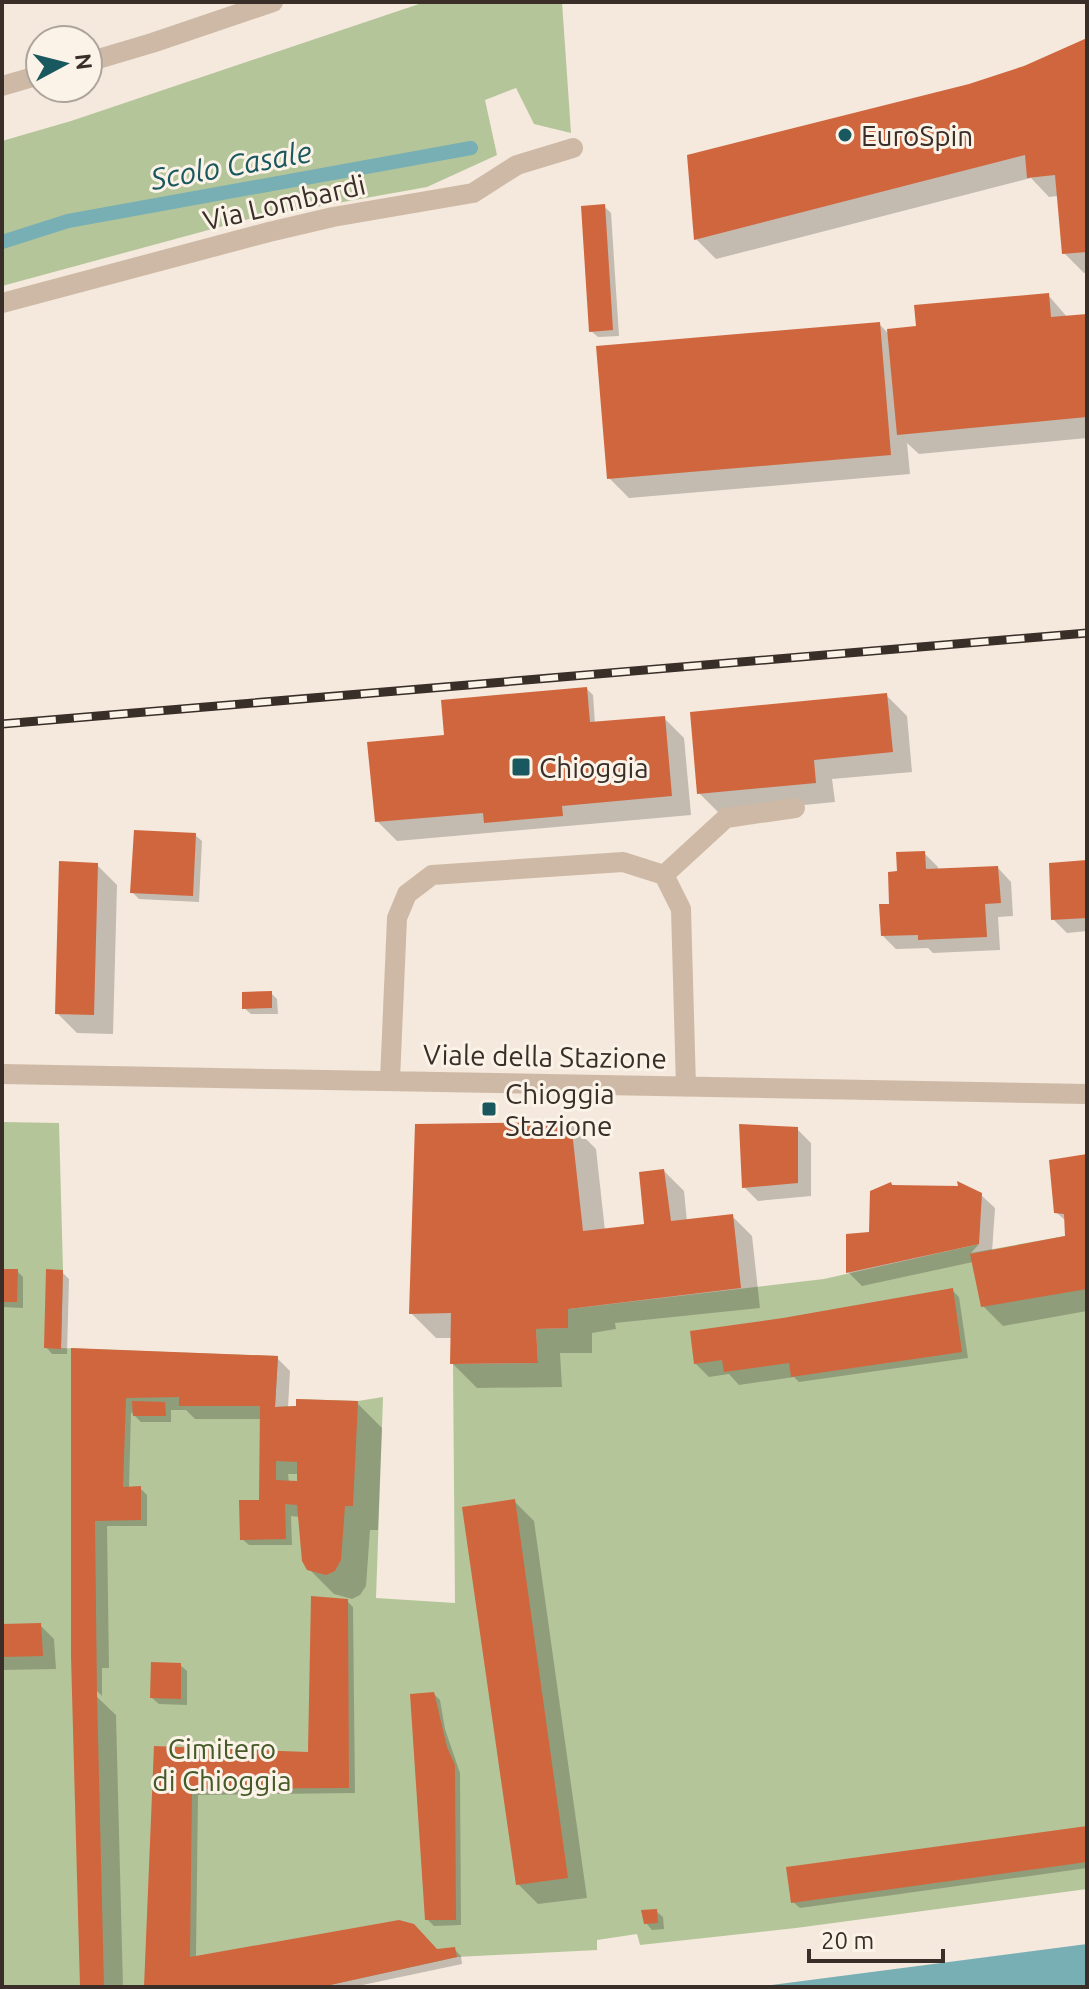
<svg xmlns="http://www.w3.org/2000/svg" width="1089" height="1989" font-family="Ubuntu,sans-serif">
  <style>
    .green { fill: #b5c59a }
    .water { fill: #78afb4 }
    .shadow { fill: #0003; fill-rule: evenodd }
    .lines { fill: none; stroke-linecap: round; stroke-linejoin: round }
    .stream { stroke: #78afb4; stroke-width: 14 }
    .building { fill: #d0663e; fill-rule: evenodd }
    .minor { stroke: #ceb9a6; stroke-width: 20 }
    .rail-casing { stroke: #392e28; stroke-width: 9 }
    .rail { stroke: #fbf3e8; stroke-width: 6; stroke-dasharray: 18; stroke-linecap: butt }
    .poi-dot { fill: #19585e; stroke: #fbf3e8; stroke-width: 3 }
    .labels { text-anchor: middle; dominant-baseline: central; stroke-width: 6; stroke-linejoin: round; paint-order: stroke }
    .poi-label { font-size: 28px; fill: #392e28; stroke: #fbf3e8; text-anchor: start }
    .street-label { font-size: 28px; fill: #392e28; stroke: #fbf3e8 }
    .park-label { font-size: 28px; fill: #465a29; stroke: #fbf3e8 }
    .water-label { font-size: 30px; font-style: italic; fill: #19585e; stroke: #fbf3e8 }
  </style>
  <rect width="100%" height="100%" fill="#f4e9dc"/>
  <path class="green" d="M 425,2 L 562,2 L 571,133 L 534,124 L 516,88 L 485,100 L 497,155 L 427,187 L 249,219 L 2,286 L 2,141 L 71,121 Z
    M 2,1122 L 59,1123 L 63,1270 L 61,1348 L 278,1356 L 275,1407 L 296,1406 L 296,1399 L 358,1401 L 383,1397 L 376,1598 L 455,1603 L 453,1364 L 538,1363 L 536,1329 L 568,1328 L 568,1309 L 824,1279 L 979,1244 L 971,1253 L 1087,1232 L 1087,1889 L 796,1928 L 640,1945 L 637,1934 L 597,1940 L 597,1950 L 457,1957 L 321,1987 L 2,1987 Z"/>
  <path class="water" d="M 1087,1944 L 1087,1987 L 757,1987 Z"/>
  <path class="shadow" d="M 1087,40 L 1087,273 L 1084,273 L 1064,253 L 1058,196 L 1049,197 L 1031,178 L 716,259 L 696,239 L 969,86 L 1025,67 Z
    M 604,206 L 611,213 L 619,336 L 598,337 L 591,331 Z
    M 1048,295 L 1068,318 L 1087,316 L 1087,438 L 919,454 L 907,443 L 910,474 L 629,498 L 609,478 L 879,324 L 889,334 Z
    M 587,689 L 593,695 L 595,724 L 664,718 L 684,738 L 691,815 L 397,841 L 377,821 L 448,736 Z
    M 887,696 L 907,716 L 912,772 L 832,779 L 835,802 L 719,813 L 699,793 Z
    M 195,835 L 202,841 L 199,902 L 139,899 L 132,892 Z
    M 924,853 L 938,867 L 938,871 L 998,868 L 1011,882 L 1013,916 L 998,917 L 1000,950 L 933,953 L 928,948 L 896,949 L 883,936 L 899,873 Z
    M 1087,862 L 1087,931 L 1067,933 L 1053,919 Z
    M 97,865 L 117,885 L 113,1034 L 77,1033 L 57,1013 Z
    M 271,993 L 277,999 L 278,1014 L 251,1014 L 244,1008 Z
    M 571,1124 L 596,1149 L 605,1231 L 647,1226 L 664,1171 L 684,1191 L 687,1222 L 732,1216 L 752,1236 L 760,1308 L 615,1323 L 616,1329 L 592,1333 L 592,1353 L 560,1353 L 562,1387 L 477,1388 L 452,1363 L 453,1338 L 436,1338 L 411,1313 Z
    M 797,1129 L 811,1143 L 811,1196 L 758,1201 L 744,1187 Z
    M 1087,1155 L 1087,1311 L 1003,1326 L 983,1306 L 973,1262 L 862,1286 L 848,1272 L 871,1234 L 891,1184 L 894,1187 L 980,1194 L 995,1208 L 992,1252 L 1070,1238 L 1067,1222 L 1056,1212 Z
    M 2,1271 L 17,1271 L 23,1277 L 23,1308 L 2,1307 Z
    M 62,1272 L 69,1279 L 67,1354 L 52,1354 L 46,1347 Z
    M 952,1290 L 959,1297 L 968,1358 L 799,1382 L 794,1377 L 739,1385 L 729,1374 L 709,1377 L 695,1363 Z
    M 73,1350 L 277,1358 L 290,1371 L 288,1408 L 357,1403 L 382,1428 L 378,1530 L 370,1530 L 366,1586 L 360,1595 L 352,1599 L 334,1594 L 308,1568 L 300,1517 L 291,1516 L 292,1545 L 249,1545 L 242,1539 L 265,1504 L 262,1419 L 195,1419 L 186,1410 L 171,1410 L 171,1422 L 141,1422 L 131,1412 L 129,1488 L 140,1488 L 147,1495 L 147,1526 L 107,1526 L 109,1668 L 102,1668 L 102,1696 L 95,1689 L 95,1695 L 116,1715 L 123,1987 L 82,1987 ZM 288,1474 L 300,1474 L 297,1483 L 289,1483 Z
    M 514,1501 L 534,1521 L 587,1898 L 538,1904 L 518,1884 Z
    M 347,1601 L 353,1607 L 355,1793 L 198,1795 L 196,1958 L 454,1949 L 461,1956 L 462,1964 L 353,1987 L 146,1987 L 156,1748 L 309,1754 Z
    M 40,1625 L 54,1639 L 56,1669 L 2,1670 L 2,1626 Z
    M 180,1665 L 187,1671 L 187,1705 L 159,1704 L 152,1698 Z
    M 434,1694 L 440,1700 L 445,1729 L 460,1773 L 461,1925 L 434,1926 L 427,1919 Z
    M 1087,1828 L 1087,1868 L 800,1908 L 793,1902 Z
    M 656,1911 L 663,1917 L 664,1929 L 652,1930 L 646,1923 Z"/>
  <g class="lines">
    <path class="stream" d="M 2,242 L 68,221 L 471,148"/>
  </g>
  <path class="building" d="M 1087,38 L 1087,252 L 1062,254 L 1055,175 L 1027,178 L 1025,155 L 694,240 L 687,155 L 969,84 L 1024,66 Z
    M 605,204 L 613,330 L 589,332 L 581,206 Z
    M 1049,293 L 1051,317 L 1087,314 L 1087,417 L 897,435 L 887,329 L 916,326 L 914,305 Z
    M 880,322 L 891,455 L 607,479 L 596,346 Z
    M 587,687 L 590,722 L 665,716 L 672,796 L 562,806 L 563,816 L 484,823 L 483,813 L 375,822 L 367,742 L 444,735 L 441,700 Z
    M 887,693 L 893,752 L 814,760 L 816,783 L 697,794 L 690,712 Z
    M 134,830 L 196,833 L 193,896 L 130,893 Z
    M 925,851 L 926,869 L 998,866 L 1001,903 L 985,904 L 987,937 L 918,940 L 918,935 L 881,936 L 879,904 L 889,904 L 888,872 L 897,871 L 896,852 Z
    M 1087,860 L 1087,918 L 1051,920 L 1049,863 Z
    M 59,861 L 98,863 L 94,1015 L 55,1014 Z
    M 272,991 L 272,1008 L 242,1009 L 242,992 Z
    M 571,1122 L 583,1231 L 644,1224 L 639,1172 L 664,1169 L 671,1221 L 733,1214 L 741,1288 L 568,1309 L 568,1328 L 536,1329 L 538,1363 L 450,1364 L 451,1313 L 409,1314 L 415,1124 Z
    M 739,1124 L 798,1127 L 798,1183 L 742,1188 Z
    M 1087,1154 L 1087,1289 L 981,1307 L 970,1254 L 1065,1236 L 1064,1214 L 1054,1213 L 1049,1160 Z
    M 957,1181 L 982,1193 L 979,1244 L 846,1273 L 846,1234 L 869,1232 L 870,1191 L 891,1182 L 892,1185 L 958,1186 Z
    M 2,1269 L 18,1269 L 17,1302 L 2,1302 Z
    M 46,1269 L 63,1270 L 61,1349 L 44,1348 Z
    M 953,1288 L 962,1352 L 791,1377 L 789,1363 L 724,1372 L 722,1360 L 694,1364 L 690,1331 L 783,1318 Z
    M 71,1348 L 278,1356 L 275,1407 L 296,1406 L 296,1399 L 358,1401 L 353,1506 L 345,1506 L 341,1560 L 335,1571 L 326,1575 L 307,1570 L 302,1561 L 297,1505 L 285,1504 L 286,1539 L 240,1540 L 239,1500 L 259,1500 L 260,1406 L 179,1406 L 179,1397 L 126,1398 L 123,1487 L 141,1486 L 141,1520 L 95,1521 L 97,1693 L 104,1987 L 80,1987 L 71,1656 ZM 276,1461 L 297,1462 L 297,1481 L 276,1480 Z
    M 132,1401 L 165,1402 L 166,1416 L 133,1416 Z
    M 515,1499 L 568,1878 L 516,1885 L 462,1507 Z
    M 311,1596 L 348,1599 L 349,1788 L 192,1789 L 190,1957 L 399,1920 L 414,1924 L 437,1949 L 455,1947 L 457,1957 L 321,1987 L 144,1987 L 154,1746 L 308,1752 Z
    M 41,1623 L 43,1656 L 2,1657 L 2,1624 Z
    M 151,1662 L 181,1663 L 181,1699 L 150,1698 Z
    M 434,1692 L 447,1747 L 455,1765 L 456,1920 L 425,1920 L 410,1694 Z
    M 1087,1826 L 1087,1862 L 791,1903 L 786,1867 Z
    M 657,1909 L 658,1923 L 644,1924 L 641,1910 Z"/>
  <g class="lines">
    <path class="minor" d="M 88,62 L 152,43 L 273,2
      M 2,86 L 40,75
      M 2,303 L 269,232 L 333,217 L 473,193 L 517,165 L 573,148
      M 664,875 L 726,818 L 795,808
      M 2,1074 L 1087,1094
      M 390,1080 L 397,918 L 407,894 L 432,875 L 623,862 L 664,875 L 681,909 L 686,1087"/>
    <g class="rail-casing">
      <path id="rail" d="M 2,724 L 1087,633"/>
    </g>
    <use href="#rail" class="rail"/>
  </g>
  <g class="poi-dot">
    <circle cx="845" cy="135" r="8"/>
    <rect x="511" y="757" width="20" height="20" rx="4"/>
    <rect x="481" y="1101" width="16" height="16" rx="4"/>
  </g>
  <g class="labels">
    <g class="poi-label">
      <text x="861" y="135">EuroSpin</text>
      <text x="539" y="767">Chioggia</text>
      <text x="505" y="1093">Chioggia<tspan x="505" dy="32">Stazione</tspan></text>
    </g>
    <g class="street-label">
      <text transform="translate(284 202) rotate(-13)">Via Lombardi</text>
      <text transform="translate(545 1056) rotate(1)">Viale della Stazione</text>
    </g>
    <g class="park-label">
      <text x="222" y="1748">Cimitero<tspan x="222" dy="32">di Chioggia</tspan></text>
    </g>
    <g class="water-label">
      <text transform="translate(231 165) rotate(-10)">Scolo Casale</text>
    </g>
  </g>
  <rect width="1089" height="1989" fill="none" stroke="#392e28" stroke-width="8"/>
  <g transform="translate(64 64) rotate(83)"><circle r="38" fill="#fbf3e8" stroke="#ada49b" stroke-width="2"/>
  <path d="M0-6L14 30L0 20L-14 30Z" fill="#19585e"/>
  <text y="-12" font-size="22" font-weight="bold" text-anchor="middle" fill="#392e28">N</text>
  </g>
  <path d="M809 1949v12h134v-12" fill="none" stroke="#392e28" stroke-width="4"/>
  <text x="821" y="1949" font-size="24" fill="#392e28" stroke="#fbf3e8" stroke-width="6" paint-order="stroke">20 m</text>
</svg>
